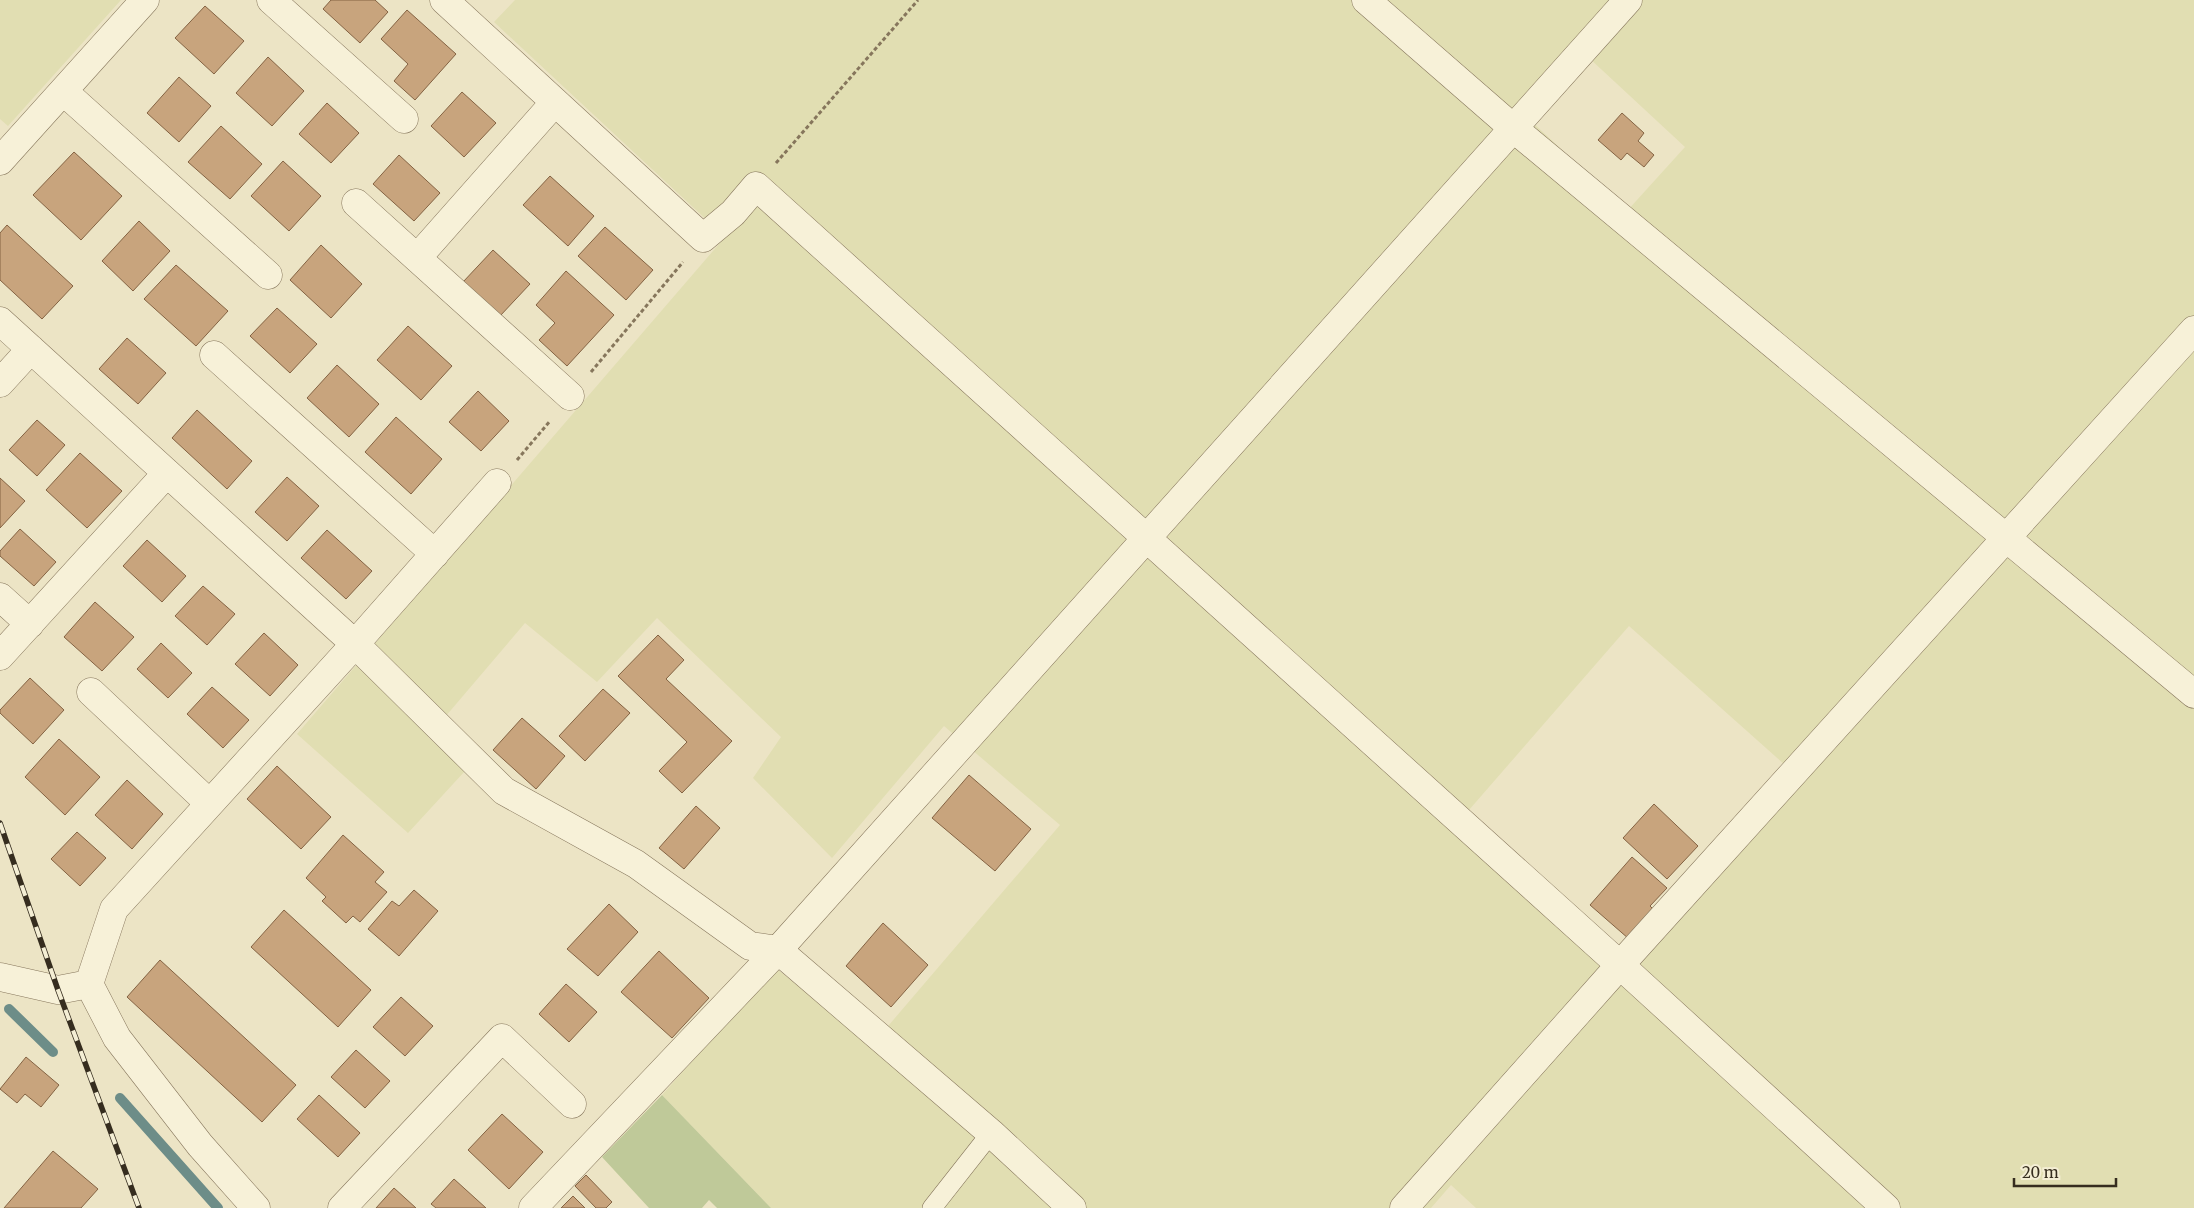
<svg xmlns="http://www.w3.org/2000/svg" width="2194" height="1208" font-family="Merriweather,serif">
  <style>
    .farmland { fill: #e1deb2; fill-rule: evenodd }
    .green { fill: #bfc999 }
    .lines { fill: none; stroke-linecap: round; stroke-linejoin: round }
    .stream { stroke: #6d8d88; stroke-width: 10 }
    .building { fill: #c8a47d; stroke: #846343 }
    .service-casing { stroke: #86765c; stroke-width: 20 }
    .minor-casing { stroke: #86765c; stroke-width: 29 }
    .path { stroke: #86765c; stroke-width: 3; stroke-dasharray: 4 2.5; stroke-linecap: butt }
    .service { stroke: #f7f1d8; stroke-width: 19 }
    .minor { stroke: #f7f1d8; stroke-width: 28 }
    .rail-casing { stroke: #362d1f; stroke-width: 5.5 }
    .rail { stroke: #f4eed4; stroke-width: 4; stroke-dasharray: 11; stroke-linecap: butt }
  </style>
  <rect width="100%" height="100%" fill="#ece4c5"/>
  <path class="farmland" d="M 0,0 L 121,0 L 8,126 L 0,119 Z
    M 515,0 L 2194,0 L 2194,1208 L 1476,1208 L 1451,1185 L 1431,1208 L 771,1208 L 662,1095 L 776,968 L 871,1046 L 1060,825 L 944,726 L 832,858 L 753,778 L 781,737 L 657,618 L 597,682 L 525,623 L 428,737 L 465,771 L 408,833 L 297,734 L 725,237 L 494,22 ZM 1588,57 L 1685,147 L 1627,211 L 1530,120 ZM 1629,626 L 1785,765 L 1622,953 L 1469,810 Z"/>
  <path class="green" d="M 662,1095 L 771,1208 L 717,1208 L 709,1200 L 702,1208 L 649,1208 L 602,1157 Z"/>
  <g class="lines">
    <path class="stream" d="M 9,1009 L 53,1052
      M 120,1098 L 218,1208"/>
  </g>
  <path class="building" d="M 331,0 L 375,0 L 388,12 L 360,43 L 323,9 Z
    M 205,6 L 244,41 L 214,74 L 175,38 Z
    M 407,10 L 456,54 L 415,100 L 394,81 L 408,64 L 381,39 Z
    M 268,57 L 304,91 L 272,126 L 236,93 Z
    M 179,77 L 211,106 L 179,142 L 147,113 Z
    M 462,92 L 496,123 L 464,157 L 431,126 Z
    M 327,103 L 359,133 L 331,163 L 299,134 Z
    M 1622,113 L 1644,133 L 1638,141 L 1654,155 L 1644,167 L 1627,153 L 1621,160 L 1598,140 Z
    M 221,126 L 262,164 L 230,199 L 188,162 Z
    M 74,152 L 122,196 L 81,240 L 33,195 Z
    M 399,155 L 440,193 L 414,221 L 373,184 Z
    M 283,161 L 321,196 L 289,231 L 251,196 Z
    M 550,176 L 594,216 L 568,246 L 523,205 Z
    M 139,221 L 170,251 L 133,291 L 102,261 Z
    M 7,225 L 73,286 L 42,319 L 0,280 L 0,233 Z
    M 605,227 L 653,270 L 626,300 L 578,256 Z
    M 321,245 L 362,284 L 331,318 L 290,280 Z
    M 493,250 L 530,284 L 500,316 L 463,282 Z
    M 176,265 L 228,311 L 196,346 L 144,299 Z
    M 566,271 L 614,315 L 567,366 L 539,340 L 555,323 L 536,305 Z
    M 277,308 L 317,344 L 290,373 L 250,336 Z
    M 408,326 L 452,366 L 421,400 L 377,360 Z
    M 127,338 L 166,373 L 138,404 L 99,369 Z
    M 337,365 L 379,404 L 349,437 L 307,398 Z
    M 478,391 L 509,421 L 481,451 L 449,422 Z
    M 197,410 L 252,461 L 227,489 L 172,438 Z
    M 396,417 L 442,459 L 411,494 L 365,452 Z
    M 37,420 L 65,445 L 37,476 L 9,450 Z
    M 80,453 L 122,491 L 87,528 L 46,490 Z
    M 287,477 L 319,506 L 287,541 L 255,512 Z
    M 0,478 L 25,501 L 0,528 Z
    M 20,529 L 56,562 L 34,586 L 0,556 L 0,551 Z
    M 327,530 L 372,571 L 346,599 L 301,558 Z
    M 147,540 L 186,576 L 162,602 L 123,566 Z
    M 203,586 L 235,614 L 207,645 L 175,616 Z
    M 95,602 L 134,637 L 102,671 L 64,637 Z
    M 264,633 L 298,665 L 270,696 L 235,664 Z
    M 658,635 L 684,660 L 666,679 L 732,741 L 682,793 L 659,771 L 687,742 L 618,676 Z
    M 161,643 L 192,673 L 168,698 L 137,669 Z
    M 30,678 L 64,710 L 33,744 L 0,713 L 0,710 Z
    M 212,687 L 249,720 L 223,748 L 187,714 Z
    M 603,689 L 630,713 L 585,761 L 559,736 Z
    M 522,718 L 565,756 L 536,789 L 493,750 Z
    M 59,739 L 100,777 L 65,815 L 25,777 Z
    M 277,766 L 331,817 L 301,849 L 247,799 Z
    M 969,775 L 1031,829 L 995,871 L 932,818 Z
    M 127,780 L 163,814 L 132,849 L 95,815 Z
    M 1654,804 L 1698,846 L 1667,879 L 1623,838 Z
    M 696,806 L 720,828 L 684,869 L 659,848 Z
    M 77,832 L 106,858 L 80,886 L 51,859 Z
    M 343,835 L 384,872 L 375,882 L 387,892 L 360,922 L 353,916 L 346,923 L 322,901 L 326,897 L 306,878 Z
    M 1632,857 L 1667,888 L 1650,906 L 1654,910 L 1629,939 L 1590,905 Z
    M 414,890 L 438,911 L 399,956 L 368,929 L 392,901 L 399,906 Z
    M 609,904 L 638,932 L 598,976 L 567,949 Z
    M 284,910 L 371,990 L 338,1027 L 251,947 Z
    M 883,923 L 928,965 L 891,1007 L 846,966 Z
    M 659,951 L 709,998 L 672,1038 L 621,992 Z
    M 160,960 L 296,1085 L 262,1122 L 127,997 Z
    M 566,984 L 597,1012 L 569,1042 L 539,1014 Z
    M 401,997 L 433,1026 L 405,1056 L 373,1027 Z
    M 356,1050 L 390,1081 L 365,1108 L 331,1077 Z
    M 26,1057 L 59,1085 L 41,1107 L 25,1094 L 17,1103 L 0,1089 Z
    M 319,1095 L 360,1133 L 338,1157 L 297,1119 Z
    M 502,1114 L 543,1152 L 509,1189 L 468,1150 Z
    M 53,1151 L 98,1189 L 81,1208 L 4,1208 Z
    M 586,1175 L 612,1202 L 606,1208 L 596,1208 L 575,1186 Z
    M 454,1179 L 486,1208 L 436,1208 L 431,1204 Z
    M 394,1188 L 416,1208 L 376,1208 Z
    M 573,1196 L 585,1208 L 561,1208 Z"/>
  <g class="lines">
    <g class="service-casing">
      <path id="service" d="M 932,1208 L 991,1133"/>
    </g>
    <g class="minor-casing">
      <path id="minor" d="M 271,0 L 404,119
        M 444,0 L 703,238 L 733,213 L 756,186 L 1620,965 L 1886,1208
        M 1366,0 L 1513,128 L 2194,694
        M 63,91 L 268,275
        M 0,161 L 145,0
        M 356,203 L 570,396
        M 417,258 L 555,102
        M 0,321 L 355,644 L 114,909 L 89,984
        M 214,355 L 435,554
        M 0,383 L 31,349
        M 497,483 L 355,644 L 504,791 L 636,864 L 750,946 L 778,950 L 991,1133 L 1072,1208
        M 0,597 L 30,624
        M 0,656 L 167,473
        M 91,692 L 209,803
        M 0,977 L 58,990 L 89,984 L 117,1038 L 200,1145 L 256,1208
        M 342,1208 L 502,1038 L 572,1104
        M 533,1208 L 778,950 L 1628,0
        M 1404,1208 L 1620,965 L 2194,330"/>
    </g>
    <path class="path" d="M 776,163 L 918,0
      M 591,372 L 683,262
      M 517,460 L 550,421"/>
    <use href="#service" class="service"/>
    <use href="#minor" class="minor"/>
    <g class="rail-casing">
      <path id="rail" d="M 0,823 L 58,990 L 139,1208"/>
    </g>
    <use href="#rail" class="rail"/>
  </g>
  <path d="M2014 1178v8h102v-8" fill="none" stroke="#362d1f" stroke-width="2.5"/>
  <text x="2022" y="1178" font-size="15" fill="#362d1f" stroke="#f4eed4" stroke-width="4" paint-order="stroke">20 m</text>
</svg>
